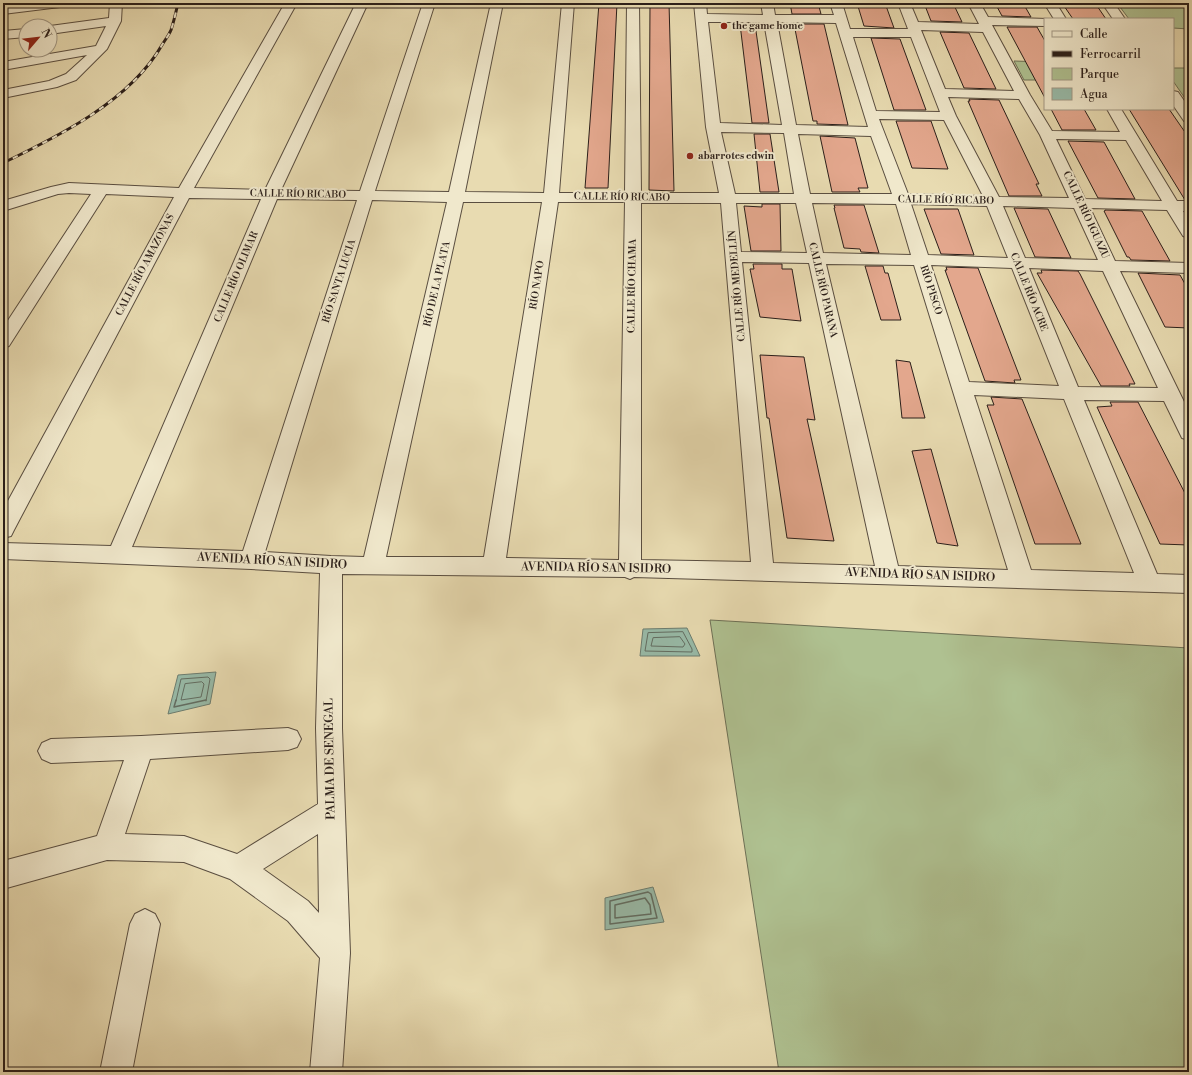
<svg xmlns="http://www.w3.org/2000/svg" width="1192" height="1075" font-family="'Libre Bodoni',serif">
  <style>
    .green { fill: #afc191; stroke: #6d7056 }
    .water { fill: #98bba9; stroke: #6c7d70 }
    .lines { fill: none; stroke-linecap: round; stroke-linejoin: round }
    .shore-far1 { stroke: #626d62; stroke-width: 1 }
    .shore { stroke: #626d62; stroke-width: 1.5 }
    .building { fill: #e3a78d; stroke: #2b1f1a }
    .minor-casing { stroke: #5a4e40; stroke-width: 2 }
    .minor { fill: #f0e8cc; fill-rule: evenodd }
    .rail-casing { stroke: #2b1f1a; stroke-width: 3 }
    .rail { stroke: #f0e8cc; stroke-width: 2; stroke-dasharray: 5.5; stroke-linecap: butt }
    .poi-dot { fill: #8f2418; stroke: #f0e8cc; stroke-width: 1.5 }
    .labels { text-anchor: middle; dominant-baseline: central; stroke-width: 4; stroke-linejoin: round; paint-order: stroke }
    .far-poi-label { font-size: 10px; font-weight: bold; fill: #2b1f1a; stroke: #f0e8cc; text-anchor: start }
    .far-street-label { font-size: 10px; fill: #2b1f1a; stroke: #f0e8cc }
    .street-label { font-size: 12px; fill: #2b1f1a; stroke: #f0e8cc }
  </style>
  <rect width="100%" height="100%" fill="#e8dbb1"/>
  <filter id="stains"><feTurbulence type="fractalNoise" baseFrequency=".005" numOctaves="4"/><feColorMatrix values="0 0 0 0 .2 0 0 0 0 .09 0 0 0 0 .02 0 0 0 .5 -.17"/></filter>
  <radialGradient id="worn" r=".72"><stop offset=".6" stop-color="#630" stop-opacity="0"/><stop offset="1" stop-color="#630" stop-opacity=".3"/></radialGradient>
  <path class="green" d="M 1117,3 L 1189,3 L 1189,29 L 1173,28 L 1173,19 L 1129,19 Z
    M 1014,61 L 1045,62 L 1045,80 L 1024,80 Z
    M 1173,68 L 1189,68 L 1189,104 L 1173,81 Z
    M 710,620 L 1189,648 L 1189,1072 L 779,1072 Z"/>
  <path class="water" d="M 687,628 L 700,656 L 640,656 L 643,629 Z
    M 216,672 L 210,704 L 168,714 L 178,675 Z
    M 653,887 L 664,922 L 605,930 L 605,898 Z"/>
  <g class="lines">
    <path class="shore-far1" d="M 683,632 L 692,649 L 692,652 L 645,651 L 648,633 Z
      M 680,637 L 685,644 L 683,647 L 651,646 L 653,638 Z
      M 202,682 L 204,684 L 201,697 L 181,700 L 185,684 Z
      M 176,701 L 181,679 L 208,677 L 210,679 L 206,701"/>
    <path class="shore" d="M 176,700 L 174,707 L 206,700
      M 648,892 L 651,894 L 657,918 L 610,924 L 610,901 Z
      M 645,898 L 650,905 L 651,914 L 615,918 L 615,905 Z"/>
  </g>
  <path class="building" d="M 599,3 L 617,3 L 608,188 L 585,188 Z
    M 650,3 L 669,3 L 674,191 L 649,190 Z
    M 790,3 L 818,3 L 821,14 L 792,14 Z
    M 857,3 L 885,3 L 894,28 L 864,26 Z
    M 924,3 L 953,3 L 962,22 L 931,21 Z
    M 995,3 L 1023,3 L 1031,17 L 1002,16 Z
    M 1062,3 L 1095,3 L 1106,19 L 1073,19 Z
    M 740,24 L 755,24 L 769,123 L 752,123 Z
    M 794,24 L 824,24 L 848,125 L 817,124 L 817,121 L 813,121 Z
    M 1007,27 L 1037,27 L 1045,41 L 1045,98 Z
    M 940,32 L 969,33 L 996,89 L 964,88 Z
    M 871,38 L 900,39 L 926,110 L 894,110 Z
    M 969,99 L 999,100 L 1039,184 L 1036,184 L 1042,196 L 1009,196 L 968,101 L 970,101 Z
    M 1051,109 L 1084,109 L 1096,130 L 1062,130 Z
    M 1129,109 L 1169,109 L 1189,138 L 1189,200 L 1185,200 Z
    M 896,121 L 931,121 L 948,169 L 912,168 Z
    M 754,134 L 770,134 L 779,192 L 760,192 Z
    M 820,136 L 855,138 L 868,188 L 858,188 L 860,192 L 832,192 Z
    M 1068,141 L 1104,142 L 1135,199 L 1098,198 Z
    M 762,204 L 780,204 L 781,251 L 751,251 L 744,206 L 762,207 Z
    M 834,205 L 864,205 L 879,253 L 861,252 L 860,249 L 844,248 L 834,208 L 835,208 Z
    M 1014,208 L 1048,209 L 1071,258 L 1035,257 Z
    M 924,209 L 958,209 L 974,255 L 941,254 Z
    M 1105,210 L 1142,211 L 1170,261 L 1131,260 L 1129,257 L 1127,257 L 1104,211 L 1105,211 Z
    M 753,264 L 782,264 L 782,269 L 792,269 L 801,321 L 760,317 L 750,269 L 754,269 Z
    M 865,266 L 883,266 L 885,273 L 888,273 L 901,320 L 881,320 Z
    M 946,267 L 978,268 L 1021,380 L 1014,380 L 1015,383 L 985,381 L 945,270 L 947,270 Z
    M 1041,270 L 1078,271 L 1080,274 L 1135,384 L 1129,384 L 1130,386 L 1101,386 L 1037,273 L 1042,273 Z
    M 1138,273 L 1180,275 L 1189,291 L 1189,328 L 1165,327 Z
    M 760,355 L 804,357 L 815,420 L 807,419 L 834,541 L 787,538 L 769,418 L 767,418 Z
    M 896,360 L 910,362 L 925,418 L 902,418 Z
    M 991,397 L 1022,399 L 1081,544 L 1035,544 L 987,405 L 994,405 Z
    M 1110,402 L 1138,402 L 1189,501 L 1189,545 L 1160,544 L 1097,407 L 1112,406 Z
    M 931,449 L 958,546 L 937,543 L 912,451 Z"/>
  <g class="lines">
    <g class="minor-casing">
      <path id="minor" d="M 30,3 L 66,3 L 64,6 L 60,7 L 3,14 L 3,6 Z
        M 110,3 L 122,3 L 121,21 L 107,49 L 76,80 L 57,87 L 3,98 L 3,90 L 49,81 L 66,74 L 87,55 L 3,70 L 3,62 L 96,46 L 106,26 L 50,34 L 50,26 L 109,18 Z
        M 285,3 L 297,3 L 194,188 L 265,190 L 356,3 L 368,3 L 281,190 L 360,191 L 423,3 L 435,3 L 375,191 L 449,192 L 491,3 L 503,3 L 465,192 L 544,193 L 562,3 L 574,3 L 559,193 L 625,193 L 627,3 L 639,3 L 641,193 L 719,193 L 706,127 L 694,3 L 706,3 L 707,14 L 763,15 L 761,3 L 773,3 L 775,15 L 834,15 L 830,3 L 842,3 L 850,29 L 908,29 L 898,3 L 910,3 L 918,22 L 979,24 L 968,3 L 980,3 L 988,17 L 1048,19 L 1045,19 L 1045,26 L 992,25 L 1030,95 L 1052,131 L 1120,132 L 1107,109 L 1121,109 L 1177,201 L 1189,201 L 1189,211 L 1183,211 L 1189,220 L 1189,238 L 1183,236 L 1167,210 L 1090,208 L 1115,261 L 1189,263 L 1189,273 L 1120,271 L 1189,412 L 1189,440 L 1182,438 L 1164,401 L 1084,400 L 1157,574 L 1189,575 L 1189,593 L 634,577 L 630,579 L 625,577 L 342,574 L 342,728 L 350,953 L 342,1072 L 310,1072 L 320,958 L 288,921 L 230,879 L 184,862 L 107,860 L 3,889 L 3,861 L 97,836 L 124,760 L 51,763 L 42,759 L 38,751 L 42,743 L 51,739 L 141,736 L 288,728 L 297,731 L 301,739 L 297,747 L 288,750 L 150,759 L 125,834 L 184,836 L 237,854 L 318,804 L 316,728 L 320,573 L 251,569 L 3,559 L 3,543 L 111,546 L 261,199 L 189,198 L 14,530 L 11,536 L 3,538 L 3,510 L 174,197 L 106,194 L 9,346 L 3,348 L 3,328 L 91,194 L 69,193 L 58,194 L 3,211 L 3,201 L 51,187 L 69,183 L 179,188 ZM 708,22 L 764,22 L 782,125 L 720,123 ZM 777,22 L 836,23 L 868,127 L 796,125 ZM 921,30 L 983,32 L 1014,91 L 945,89 ZM 853,37 L 911,37 L 940,112 L 876,111 ZM 948,97 L 1019,99 L 1040,135 L 1069,198 L 999,197 L 956,116 ZM 879,119 L 944,120 L 983,196 L 908,194 ZM 721,132 L 784,133 L 794,194 L 735,194 ZM 798,134 L 871,136 L 892,194 L 810,194 ZM 1056,139 L 1126,140 L 1162,201 L 1085,199 ZM 277,199 L 357,200 L 243,551 L 132,547 ZM 372,200 L 447,202 L 364,557 L 331,556 L 265,552 ZM 463,202 L 542,202 L 484,557 L 386,557 ZM 558,202 L 625,202 L 619,560 L 506,558 ZM 641,203 L 721,203 L 751,562 L 641,560 ZM 736,203 L 796,203 L 807,253 L 741,252 ZM 812,203 L 896,204 L 911,255 L 823,253 ZM 911,204 L 987,206 L 1008,258 L 928,255 ZM 1003,206 L 1074,208 L 1098,260 L 1025,258 ZM 742,262 L 809,263 L 875,566 L 773,563 ZM 826,264 L 914,265 L 1008,570 L 898,566 ZM 931,265 L 1012,268 L 1059,386 L 969,382 ZM 1029,268 L 1103,271 L 1158,388 L 1078,387 ZM 974,395 L 1064,399 L 1134,573 L 1031,570 ZM 318,834 L 319,913 L 308,901 L 263,869 Z
        M 1044,3 L 1056,3 L 1066,19 L 1054,19 Z
        M 1102,3 L 1114,3 L 1125,19 L 1113,19 Z
        M 26,29 L 26,37 L 3,39 L 3,31 Z
        M 1173,91 L 1178,92 L 1189,108 L 1189,122 L 1184,121 L 1173,105 Z
        M 145,909 L 155,914 L 160,924 L 132,1072 L 100,1072 L 130,924 L 135,914 Z"/>
    </g>
    <use href="#minor" class="minor"/>
    <g class="rail-casing">
      <path id="rail" d="M 3,163 C 59,136 130,101 162,45 C 165,40 169,35 171,30 C 174,21 176,12 178,3"/>
    </g>
    <use href="#rail" class="rail"/>
  </g>
  <g class="poi-dot">
    <circle cx="724" cy="26" r="4"/>
    <circle cx="690" cy="156" r="4"/>
  </g>
  <g class="labels">
    <g class="far-poi-label">
      <text x="732" y="26">the game home</text>
      <text x="698" y="156">abarrotes edwin</text>
    </g>
    <g class="far-street-label">
      <text transform="translate(298 194) rotate(1)">CALLE RÍO RICABO</text>
      <text transform="translate(622 197) rotate(1)">CALLE RÍO RICABO</text>
      <text transform="translate(946 200) rotate(1)">CALLE RÍO RICABO</text>
      <text transform="translate(1086 215) rotate(65)">CALLE RÍO IGUAZU</text>
      <text transform="translate(145 265) rotate(-62)">CALLE RÍO AMAZONAS</text>
      <text transform="translate(236 277) rotate(-67)">CALLE RÍO OLIMAR</text>
      <text transform="translate(339 281) rotate(-72)">RÍO SANTA LUCIA</text>
      <text transform="translate(437 284) rotate(-77)">RÍO DE LA PLATA</text>
      <text transform="translate(537 285) rotate(-81)">RÍO NAPO</text>
      <text transform="translate(632 286) rotate(-89)">CALLE RÍO CHAMA</text>
      <text transform="translate(737 286) rotate(-95)">CALLE RÍO MEDELLÍN</text>
      <text transform="translate(823 290) rotate(77)">CALLE RÍO PARANA</text>
      <text transform="translate(931 290) rotate(72)">RÍO PISCO</text>
      <text transform="translate(1029 292) rotate(68)">CALLE RÍO ACRE</text>
    </g>
    <g class="street-label">
      <text transform="translate(272 561) rotate(3)">AVENIDA RÍO SAN ISIDRO</text>
      <text transform="translate(596 568) rotate(1)">AVENIDA RÍO SAN ISIDRO</text>
      <text transform="translate(920 575) rotate(2)">AVENIDA RÍO SAN ISIDRO</text>
      <text transform="translate(330 759) rotate(-91)">PALMA DE SENEGAL</text>
    </g>
  </g>
  <rect width="1192" height="1075" fill="none" stroke="#e8dbb1" stroke-width="16"/>
  <rect x="4" y="4" width="1184" height="1067" fill="none" stroke="#2b1f1a" stroke-width="2"/>
  <rect x="8" y="8" width="1176" height="1059" fill="none" stroke="#2b1f1a"/>
  <rect x="1044" y="18" width="130" height="92" fill="#f0e8cc" stroke="#a19885"/>
  <rect x="1052" y="31" width="20" height="6" fill="#f0e8cc" stroke="#a19885"/>
  <text x="1080" y="38" font-size="12" fill="#2b1f1a">Calle</text>
  <rect x="1052" y="51" width="20" height="6" fill="#2b1f1a" stroke="#a19885"/>
  <text x="1080" y="58" font-size="12" fill="#2b1f1a">Ferrocarril</text>
  <rect x="1052" y="68" width="20" height="12" fill="#afc191" stroke="#a19885"/>
  <text x="1080" y="78" font-size="12" fill="#2b1f1a">Parque</text>
  <rect x="1052" y="88" width="20" height="12" fill="#98bba9" stroke="#a19885"/>
  <text x="1080" y="98" font-size="12" fill="#2b1f1a">Agua</text>
  <g transform="translate(38 38) rotate(62)"><circle r="19" fill="#f0e8cc" stroke="#a19885"/>
  <path d="M0-3L7 15L0 10L-7 15Z" fill="#8f2418"/>
  <text y="-6" font-size="11" font-weight="bold" text-anchor="middle" fill="#2b1f1a">N</text>
  </g>
  <rect width="100%" height="100%" filter="url(#stains)"/>
  <rect width="100%" height="100%" fill="url(#worn)"/>
</svg>
